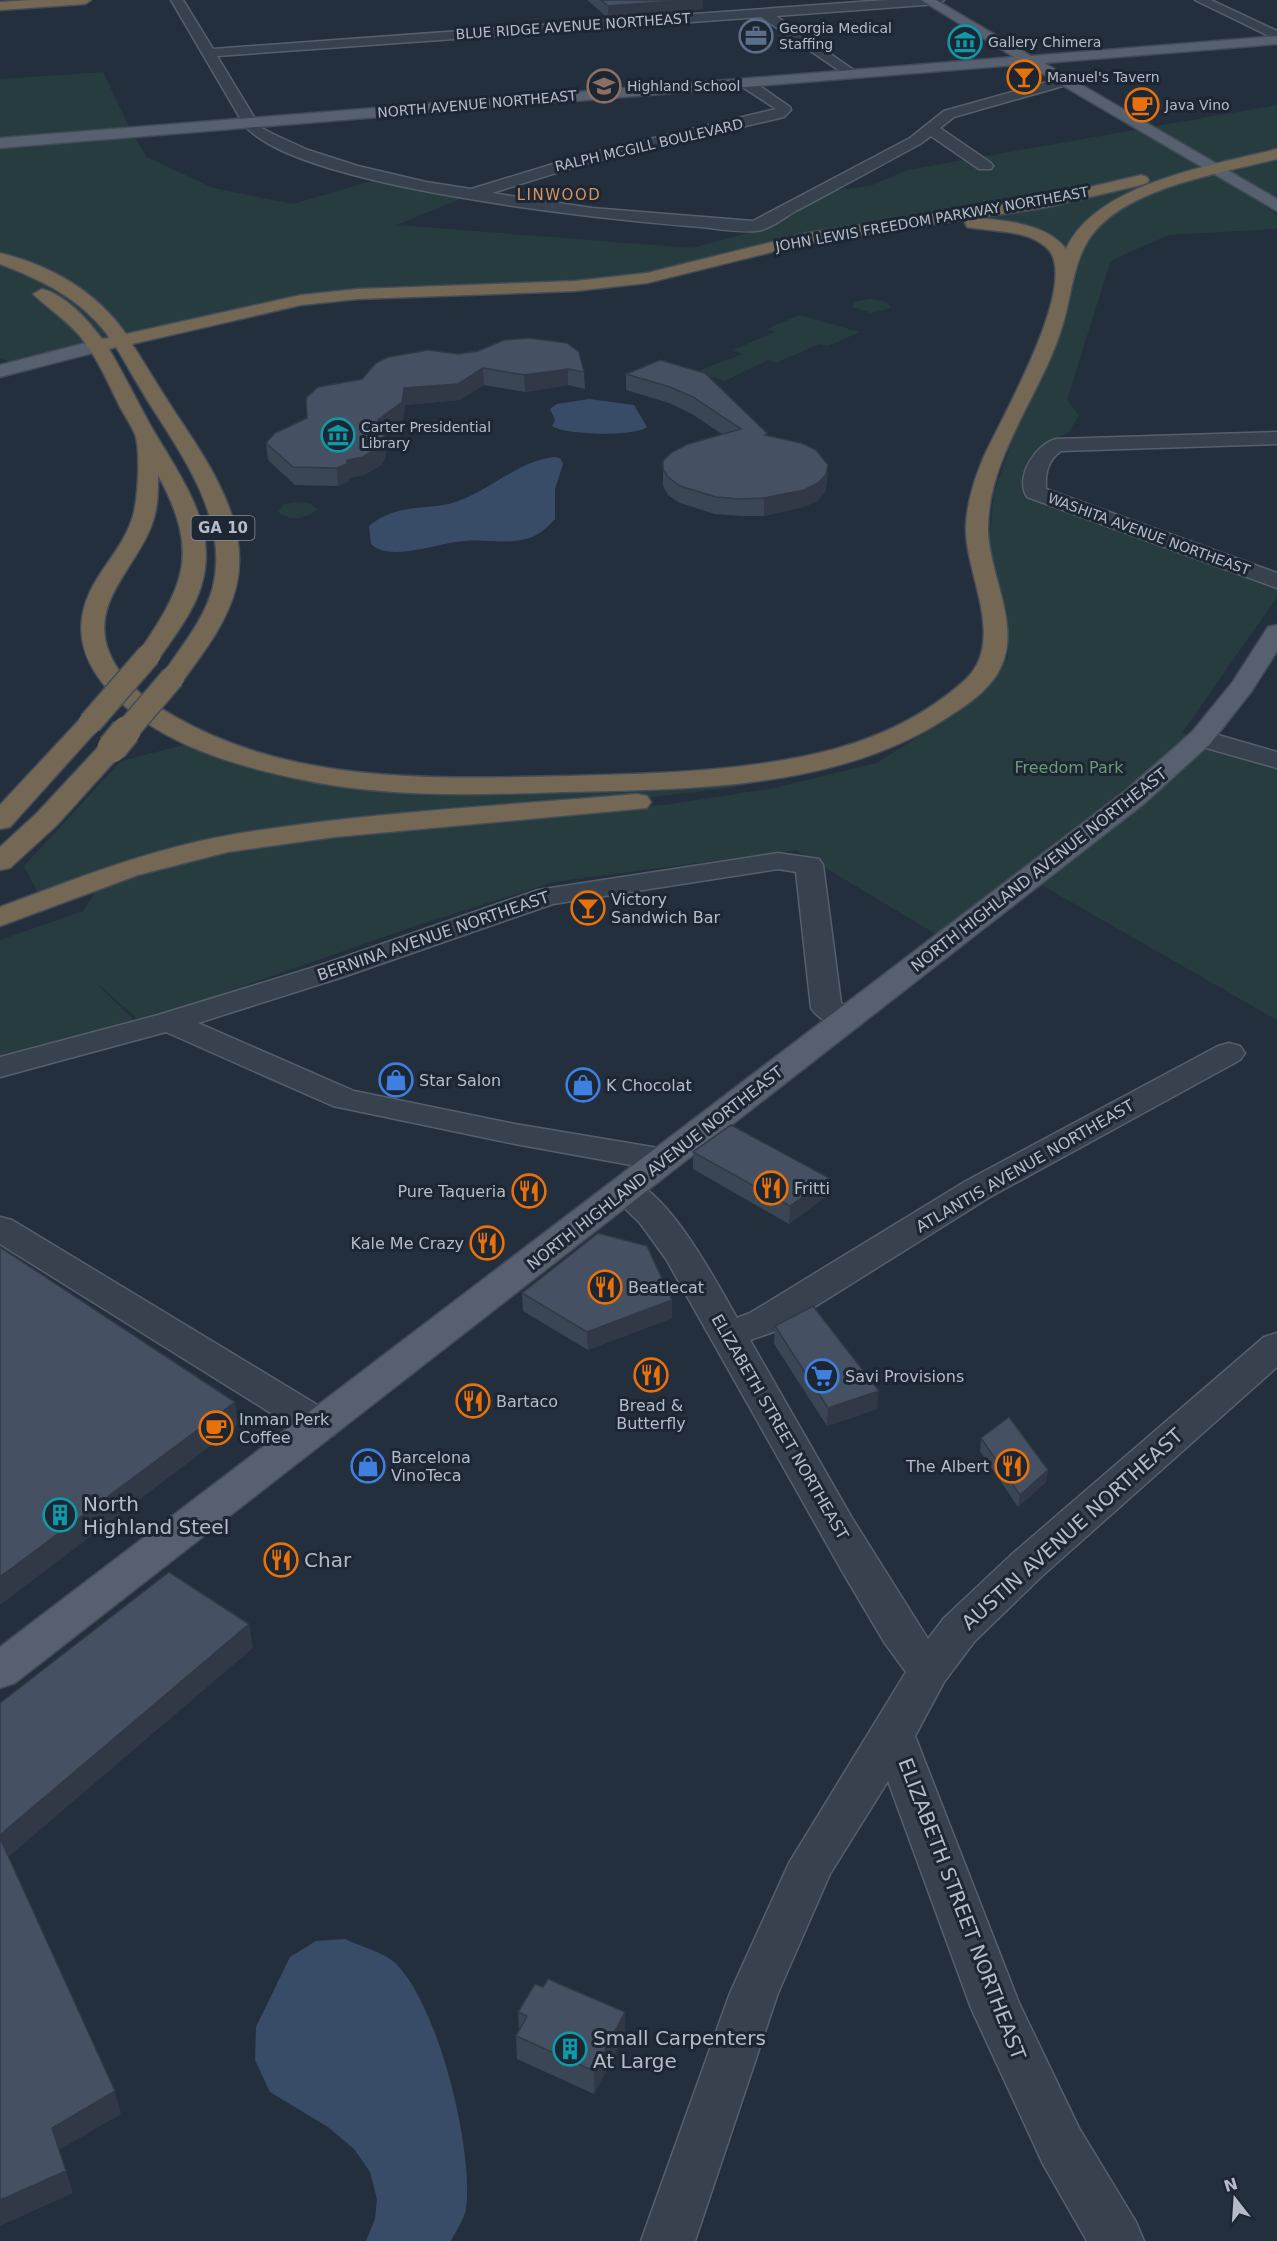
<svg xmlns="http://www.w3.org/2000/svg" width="1277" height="2241" font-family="'DejaVu Sans',sans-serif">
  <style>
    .green { fill: #263c3f }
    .water { fill: #394c67 }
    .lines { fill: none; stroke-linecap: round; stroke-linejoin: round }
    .minor-casing { stroke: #565f6c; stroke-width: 3 }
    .major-casing { stroke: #414a57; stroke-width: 3 }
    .highway-casing { stroke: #434c59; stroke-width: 3 }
    .minor { fill: #38414e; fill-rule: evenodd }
    .major { fill: #56606e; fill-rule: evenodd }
    .highway { fill: #746855; fill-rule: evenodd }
    .highway-bridge-far1-casing { stroke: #434c59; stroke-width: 26; stroke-linecap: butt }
    .highway-bridge-casing { stroke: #434c59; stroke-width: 32; stroke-linecap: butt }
    .highway-bridge-far1 { stroke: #746855; stroke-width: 23 }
    .highway-bridge { stroke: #746855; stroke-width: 29 }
    .wall { fill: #3b4654 }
    .shaded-wall { fill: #303945 }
    .building { fill: #455162; stroke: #303945; stroke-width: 1.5 }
    .labels { text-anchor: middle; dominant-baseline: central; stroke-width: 6; stroke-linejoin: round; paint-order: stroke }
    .far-street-label { font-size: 14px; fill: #b4bcc9; stroke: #1d2633 }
    .far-poi-label { font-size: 14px; fill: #b4bcc9; stroke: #1d2633; text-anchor: start }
    .far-neighbourhood-label { font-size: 15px; letter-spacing: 1.5px; fill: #d59563; stroke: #1d2633 }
    .shield { fill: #1d2633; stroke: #878f9c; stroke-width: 1.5 }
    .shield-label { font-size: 15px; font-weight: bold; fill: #b4bcc9 }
    .park-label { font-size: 16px; fill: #6b9a76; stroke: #1d2633 }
    .street-label { font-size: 16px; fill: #b4bcc9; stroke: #1d2633 }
    .poi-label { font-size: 16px; fill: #b4bcc9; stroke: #1d2633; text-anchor: start }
    .near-poi-label { font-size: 20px; fill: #b4bcc9; stroke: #1d2633; text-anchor: start }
    .near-street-label { font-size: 20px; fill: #b4bcc9; stroke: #1d2633 }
  </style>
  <rect width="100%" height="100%" fill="#242f3e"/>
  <path class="green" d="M 103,72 L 132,133 L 147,157 L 213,188 L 293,204 L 375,180 L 465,197 L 397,225 L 692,248 L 768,228 L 836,190 L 870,186 L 907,170 L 1277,105 L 1277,203 L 1265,206 L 1277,215 L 1277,229 L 1169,235 L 1114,259 L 1110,263 L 1067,400 L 1079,415 L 1069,432 L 1038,448 L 1030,495 L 1277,588 L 1277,597 L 1182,733 L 1277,760 L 1277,1020 L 1022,874 L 941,937 L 796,850 L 554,882 L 421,924 L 141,1022 L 90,977 L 136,1022 L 0,1057 L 0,940 L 83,911 L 98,888 L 190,859 L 253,846 L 672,804 L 774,788 L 877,763 L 974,700 L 1008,657 L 1001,592 L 988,553 L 994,492 L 1071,279 L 1046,236 L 978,221 L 925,217 L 797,235 L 628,278 L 550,284 L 392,286 L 319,294 L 236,308 L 26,369 L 0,358 L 0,79 Z
    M 870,299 L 887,302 L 891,308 L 871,313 L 852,307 L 854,302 Z
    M 799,315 L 860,332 L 828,346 L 819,344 L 776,363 L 768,360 L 725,381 L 695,372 L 743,354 L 733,350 L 775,332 L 767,329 Z
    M 296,502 L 309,503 L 317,509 C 308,520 288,521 278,512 L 284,504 Z
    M 191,743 L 363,786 L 811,770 L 731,788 L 179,849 L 111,866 L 38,893 L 24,866 L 121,761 Z"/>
  <path class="water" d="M 589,399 L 634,405 L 647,427 C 635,437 565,435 552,426 L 555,420 L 550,409 L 557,404 Z
    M 554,457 L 560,458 L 563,464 L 555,489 L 555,519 C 548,527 539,535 529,538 C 508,545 486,539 465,541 C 440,542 390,563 371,544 L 369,526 C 402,499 432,514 466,498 C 495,485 521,461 554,457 Z
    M 345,1939 C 359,1946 383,1952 394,1962 C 438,2002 474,2150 466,2208 C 465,2218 456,2231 451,2241 L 366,2241 L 375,2219 L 377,2199 L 370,2172 L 354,2149 L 328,2127 L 270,2092 L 255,2060 L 256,2027 L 290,1957 L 316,1941 Z"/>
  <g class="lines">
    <g class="minor-casing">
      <path id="minor" d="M 171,0 L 183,0 L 213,49 L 886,0 L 944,0 L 938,4 L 776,16 L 855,71 L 857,74 L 850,78 L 761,17 L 217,56 L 260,127 L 273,134 L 308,150 L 358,166 L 426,182 L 471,189 L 579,156 L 776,109 L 741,86 L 741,80 L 751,80 L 790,107 L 791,110 L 784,117 L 588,163 L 492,193 L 592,208 L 753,221 L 910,138 L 944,111 L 1065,77 L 1072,81 L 1070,84 L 954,117 L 940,128 L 991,163 L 993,166 L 991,169 L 979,169 L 931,136 L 920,144 C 879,166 838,189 796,211 C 785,217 769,230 756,231 C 734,233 710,227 688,226 C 605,219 287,187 243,123 Z
        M 1195,0 L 1211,0 L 1277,31 L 1277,40 Z
        M 1277,432 L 1277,444 L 1061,451 C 1048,460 1045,473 1046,489 L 1277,573 L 1277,588 L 1027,497 C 1014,477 1036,444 1056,439 Z
        M 1201,730 L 1277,752 L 1277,768 L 1192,744 L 1188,738 L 1192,732 Z
        M 778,853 L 819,859 L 823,865 L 841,1003 L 859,1012 L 864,1019 L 859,1026 C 842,1030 821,1023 811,1008 L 796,872 L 778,869 L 553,904 L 346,976 L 198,1023 L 354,1091 L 515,1124 L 664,1149 L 676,1153 L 681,1160 L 676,1167 L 664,1171 L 515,1144 L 333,1106 L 166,1032 L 0,1077 L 0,1057 L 158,1015 L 324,964 L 538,890 Z
        M 1229,1043 L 1240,1046 L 1245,1053 L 1240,1060 L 990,1197 L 776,1331 L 750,1340 L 852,1518 L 928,1639 L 944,1618 L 1011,1555 L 1264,1337 L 1277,1333 L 1277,1367 L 1041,1577 L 974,1642 L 944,1682 L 915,1736 L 1019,2003 L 1079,2128 L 1136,2222 L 1144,2241 L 1087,2241 L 1043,2164 L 971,2008 L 888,1781 L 830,1874 L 778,1993 L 695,2241 L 641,2241 L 730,1993 L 789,1863 L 906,1672 L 884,1642 L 842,1571 L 666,1259 L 640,1223 L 607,1191 L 612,1183 C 616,1182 621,1180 625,1180 C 665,1183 718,1285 737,1318 L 750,1313 L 966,1181 L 1218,1046 Z
        M 0,1217 L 12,1220 L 334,1415 L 339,1425 L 334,1435 L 320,1439 L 306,1435 L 0,1244 Z"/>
    </g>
    <g class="major-casing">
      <path id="major" d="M 921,0 L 936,0 L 1031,56 L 1277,36 L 1277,44 L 1044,63 L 1277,199 L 1277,211 L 1026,64 L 0,148 L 0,138 L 1014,57 Z
        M 97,340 L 106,346 L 104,350 L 0,377 L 0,365 Z
        M 1277,625 L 1277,651 L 1251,692 L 1210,744 L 1145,803 L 15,1683 L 0,1688 L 0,1647 L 1125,791 L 1192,732 L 1232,683 L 1268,627 Z"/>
    </g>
    <g class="highway-casing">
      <path id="highway" d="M 31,0 L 91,0 L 85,4 L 0,10 L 0,2 Z
        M 1277,149 L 1277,159 C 1222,173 1135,186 1096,230 C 1073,255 1072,296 1062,327 C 1042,394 987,457 988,530 C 989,580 1028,634 993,680 C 980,697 962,708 945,719 C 835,790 689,789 563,792 C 474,795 382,798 294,778 C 233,765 163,744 117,699 C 80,663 69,624 97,579 C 110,558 126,540 133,516 C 138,498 141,452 135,434 C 131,425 125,416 120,407 C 108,383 97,356 79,335 C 65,319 48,308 33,294 L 42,289 C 66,295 88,320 102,339 L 109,338 L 107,334 C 78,297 43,281 0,264 L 0,253 C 50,265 96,291 126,334 L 301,295 L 358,289 L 575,281 L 647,273 L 808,233 L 1043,198 L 1141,175 L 1147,177 L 1149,180 L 1147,183 L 1141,185 L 1043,208 L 975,218 C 1005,220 1047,224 1066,249 C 1096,183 1214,165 1277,149 ZM 967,219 L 965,223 L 967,227 C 993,232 1025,229 1046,247 C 1084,279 998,423 982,461 C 974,481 967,503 966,525 C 964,574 1009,642 963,682 C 921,719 869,742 815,754 C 734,772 650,774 568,776 C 434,779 292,785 172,715 C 147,701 120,680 109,652 C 89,602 137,567 152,524 C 158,508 158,492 158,475 C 201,554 184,586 137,655 L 140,660 L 149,662 L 158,660 C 177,632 201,603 205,568 C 212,514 173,466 148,421 C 135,397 123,373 109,349 L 116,347 C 128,367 139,387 151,406 C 184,458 229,521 213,587 C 204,621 180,648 161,677 L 164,682 L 173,684 L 182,682 C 203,653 227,623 236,587 C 252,521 205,458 171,406 C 158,386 145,364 132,344 L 301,305 L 358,299 L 575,291 L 647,283 L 808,243 L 969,219 Z
        M 90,715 L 99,718 L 103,723 L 99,728 L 10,827 L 0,829 L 0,805 L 81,718 Z
        M 112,740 L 121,742 L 125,748 L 121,754 L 57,825 L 10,868 L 0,870 L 0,847 L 37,813 L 103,742 Z
        M 637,794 L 647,796 L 651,802 L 647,808 L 335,837 L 228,852 L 138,875 L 0,926 L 0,907 C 75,879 150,849 230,835 C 364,812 502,806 637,794 Z"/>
    </g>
    <use href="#minor" class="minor"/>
    <use href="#major" class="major"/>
    <use href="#highway" class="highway"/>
    <g class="highway-bridge-far1-casing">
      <path id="highway-bridge-far1" d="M 90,723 L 149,655
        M 125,733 L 173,677"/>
    </g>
    <g class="highway-bridge-casing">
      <path id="highway-bridge" d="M 112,748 L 126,731"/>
    </g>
    <use href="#highway-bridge-far1" class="highway-bridge-far1"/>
    <use href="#highway-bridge" class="highway-bridge"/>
  </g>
  <path class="wall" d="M 587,0 L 703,0 L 703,9 L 675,11 L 675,13 L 608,18 Z
    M 478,351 L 584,372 L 585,389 L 568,385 L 525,392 L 484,385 L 459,400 L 405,405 L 403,419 L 383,434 L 385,439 L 386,457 L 381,465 L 364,475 L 349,478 L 348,482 L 338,486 L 295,485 L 268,460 L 266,443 L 307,418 L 362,379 L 458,354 Z
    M 660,360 L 767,436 L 828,465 L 827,482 L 825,492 L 817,501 L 803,507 L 764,516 L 741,516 L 715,514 L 680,503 L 668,495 L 663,486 L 663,469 L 722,434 L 692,414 L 669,403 L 626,390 L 626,374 Z
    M 693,1152 L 828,1195 L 789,1224 L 693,1169 Z
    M 522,1293 L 672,1318 L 588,1350 L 523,1311 Z
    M 775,1326 L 877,1409 L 827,1426 L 774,1344 Z
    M 981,1438 L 1048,1470 L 1046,1482 L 1018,1507 L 980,1451 Z
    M 543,1987 L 625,2012 L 625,2035 L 594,2094 L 517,2059 L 516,2036 L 519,2029 L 518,2012 Z"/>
  <path class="shaded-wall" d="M 673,0 L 703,0 L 703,9 L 675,11 L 675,13 L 608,18 L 608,6 Z
    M 483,368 L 484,385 L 459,400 L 405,405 L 403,419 L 379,437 L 378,420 L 404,388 Z
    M 568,369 L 568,385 L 525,392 L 524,375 Z
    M 385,439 L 386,457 L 381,465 L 364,475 L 349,478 L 348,482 L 338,486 L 337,468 L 347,460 Z
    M 828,465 L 827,482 L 825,492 L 817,501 L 803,507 L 764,516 L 764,498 Z
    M 829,1178 L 828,1195 L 789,1224 L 790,1206 Z
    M 672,1300 L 672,1318 L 588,1350 L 587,1332 Z
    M 879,1391 L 877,1409 L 827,1426 L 828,1408 Z
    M 235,1402 L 238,1425 L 0,1605 L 0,1577 Z
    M 1048,1470 L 1046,1482 L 1018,1507 L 1020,1495 Z
    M 249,1624 L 253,1648 L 6,1859 L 0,1839 L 0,1835 Z
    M 625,2012 L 625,2035 L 594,2094 L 594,2071 Z
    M 115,2091 L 121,2114 L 59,2150 L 52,2128 Z
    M 66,2171 L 73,2193 L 0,2226 L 0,2200 Z"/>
  <path class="building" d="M 601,0 L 674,0 L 676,1 L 608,6 Z
    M 529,338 L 567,343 L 579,352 L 584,372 L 568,369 L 524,375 L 483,368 L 458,384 L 404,388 L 402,402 L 378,420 L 385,439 L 379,447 L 363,457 L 347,460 L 347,464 L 337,468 L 293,467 L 266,443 L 275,433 L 307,418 L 306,398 L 318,387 L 362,379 L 376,363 L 388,357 L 428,350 L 458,354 L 478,351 L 504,340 Z
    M 660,360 L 705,373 L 767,433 L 765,435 L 801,443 L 816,450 L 828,465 L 826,475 L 818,483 L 804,490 L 764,498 L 741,499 L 716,497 L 680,486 L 668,477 L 663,469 L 663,461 L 672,452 L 688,444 L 741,429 L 693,397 L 670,387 L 626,374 Z
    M 731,1125 L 829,1178 L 790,1206 L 693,1152 Z
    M 598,1233 L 647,1246 L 672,1300 L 587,1332 L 522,1293 Z
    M 0,1247 L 235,1402 L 0,1577 Z
    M 813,1306 L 879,1391 L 828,1408 L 775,1326 Z
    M 1009,1417 L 1048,1470 L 1020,1495 L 981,1438 Z
    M 169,1572 L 249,1624 L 0,1835 L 0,1703 Z
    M 0,1838 L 115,2091 L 52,2128 L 66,2171 L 0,2200 Z
    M 548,1979 L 625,2012 L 594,2071 L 516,2036 L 527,2016 L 518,2012 L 535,1984 L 543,1987 Z"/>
  <defs>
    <g id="office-ring" transform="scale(1.725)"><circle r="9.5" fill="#1d2633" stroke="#5c6f8a" stroke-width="1.5"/><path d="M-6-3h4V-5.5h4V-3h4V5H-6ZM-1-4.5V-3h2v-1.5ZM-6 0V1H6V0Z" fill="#5c6f8a"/></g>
    <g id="museum-ring" transform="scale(1.725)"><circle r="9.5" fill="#1d2633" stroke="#0f9aa8" stroke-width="1.5"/><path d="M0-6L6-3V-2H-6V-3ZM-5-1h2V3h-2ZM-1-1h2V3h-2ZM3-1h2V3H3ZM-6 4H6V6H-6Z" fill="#0f9aa8"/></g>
    <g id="bar-ring" transform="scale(1.725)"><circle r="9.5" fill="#1d2633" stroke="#e8710a" stroke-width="1.5"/><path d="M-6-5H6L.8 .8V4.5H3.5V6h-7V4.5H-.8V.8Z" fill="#e8710a"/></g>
    <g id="school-ring" transform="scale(1.725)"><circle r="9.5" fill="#1d2633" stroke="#8d6e63" stroke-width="1.5"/><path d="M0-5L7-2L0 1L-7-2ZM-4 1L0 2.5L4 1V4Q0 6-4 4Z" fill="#8d6e63"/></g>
    <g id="cafe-ring" transform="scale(1.725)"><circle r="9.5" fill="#1d2633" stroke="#e8710a" stroke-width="1.5"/><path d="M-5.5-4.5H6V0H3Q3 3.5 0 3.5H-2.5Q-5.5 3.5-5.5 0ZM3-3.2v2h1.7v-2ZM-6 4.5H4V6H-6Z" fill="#e8710a"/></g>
    <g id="shop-ring" transform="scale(1.725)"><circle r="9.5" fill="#1d2633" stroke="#3f7fe0" stroke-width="1.5"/><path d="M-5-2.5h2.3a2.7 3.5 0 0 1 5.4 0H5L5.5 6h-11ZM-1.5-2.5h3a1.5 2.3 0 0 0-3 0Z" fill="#3f7fe0"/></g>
    <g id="restaurant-ring" transform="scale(1.725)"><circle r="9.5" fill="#1d2633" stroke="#e8710a" stroke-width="1.5"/><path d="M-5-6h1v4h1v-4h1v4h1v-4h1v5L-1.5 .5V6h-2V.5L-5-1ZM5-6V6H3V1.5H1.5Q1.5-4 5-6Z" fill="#e8710a"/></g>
    <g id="supermarket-ring" transform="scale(1.725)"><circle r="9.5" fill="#1d2633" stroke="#3f7fe0" stroke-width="1.5"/><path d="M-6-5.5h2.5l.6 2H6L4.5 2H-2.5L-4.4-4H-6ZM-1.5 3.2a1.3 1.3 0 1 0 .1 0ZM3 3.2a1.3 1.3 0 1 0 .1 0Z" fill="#3f7fe0"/></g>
    <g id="building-ring" transform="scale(1.725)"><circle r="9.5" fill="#1d2633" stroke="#0f9aa8" stroke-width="1.5"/><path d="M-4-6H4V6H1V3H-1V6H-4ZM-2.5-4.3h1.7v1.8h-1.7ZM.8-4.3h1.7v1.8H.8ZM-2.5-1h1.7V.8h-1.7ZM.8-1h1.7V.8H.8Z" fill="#0f9aa8"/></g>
  </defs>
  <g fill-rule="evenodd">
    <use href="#office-ring" x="756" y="36"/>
    <use href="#museum-ring" x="965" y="42"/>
    <use href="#bar-ring" x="1024" y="77"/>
    <use href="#school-ring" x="604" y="86"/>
    <use href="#cafe-ring" x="1142" y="105"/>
    <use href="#museum-ring" x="338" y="435"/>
    <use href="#bar-ring" x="588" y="908"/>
    <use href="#shop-ring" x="396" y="1080"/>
    <use href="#shop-ring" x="583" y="1085"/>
    <use href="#restaurant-ring" x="771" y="1188"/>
    <use href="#restaurant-ring" x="529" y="1191"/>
    <use href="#restaurant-ring" x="487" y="1243"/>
    <use href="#restaurant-ring" x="605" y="1287"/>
    <use href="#restaurant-ring" x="651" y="1375"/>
    <use href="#supermarket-ring" x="822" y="1376"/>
    <use href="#restaurant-ring" x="473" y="1401"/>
    <use href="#cafe-ring" x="216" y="1428"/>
    <use href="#shop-ring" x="368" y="1466"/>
    <use href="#restaurant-ring" x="1012" y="1466"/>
    <use href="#building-ring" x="60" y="1515"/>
    <use href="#restaurant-ring" x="281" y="1560"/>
    <use href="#building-ring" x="570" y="2049"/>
  </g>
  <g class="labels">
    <g class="far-street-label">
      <text transform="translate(573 26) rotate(-4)">BLUE RIDGE AVENUE NORTHEAST</text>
      <text transform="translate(477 104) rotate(-5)">NORTH AVENUE NORTHEAST</text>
      <text transform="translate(649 145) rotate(-13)">RALPH MCGILL BOULEVARD</text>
      <text transform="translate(932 219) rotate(-10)">JOHN LEWIS FREEDOM PARKWAY NORTHEAST</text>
      <text transform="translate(1149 534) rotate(20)">WASHITA AVENUE NORTHEAST</text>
    </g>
    <g class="far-poi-label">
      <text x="779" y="28">Georgia Medical<tspan x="779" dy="16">Staffing</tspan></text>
      <text x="988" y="42">Gallery Chimera</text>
      <text x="1047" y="77">Manuel's Tavern</text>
      <text x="627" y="86">Highland School</text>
      <text x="1165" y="105">Java Vino</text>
      <text x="361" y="427">Carter Presidential<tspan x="361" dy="16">Library</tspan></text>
    </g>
    <g class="far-neighbourhood-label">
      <text x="559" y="195">LINWOOD</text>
    </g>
    <rect class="shield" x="191.5" y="516" width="63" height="24" rx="4.5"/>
    <g class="shield-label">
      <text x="223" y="528">GA 10</text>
    </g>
    <g class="park-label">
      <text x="1069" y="767">Freedom Park</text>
    </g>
    <g class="street-label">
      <text transform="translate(1039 870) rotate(-38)">NORTH HIGHLAND AVENUE NORTHEAST</text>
      <text transform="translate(433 936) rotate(-19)">BERNINA AVENUE NORTHEAST</text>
      <text transform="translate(1025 1166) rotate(-30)">ATLANTIS AVENUE NORTHEAST</text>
      <text transform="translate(655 1168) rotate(-38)">NORTH HIGHLAND AVENUE NORTHEAST</text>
      <text transform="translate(780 1427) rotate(60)">ELIZABETH STREET NORTHEAST</text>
    </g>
    <g class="poi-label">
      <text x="611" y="899">Victory<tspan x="611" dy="18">Sandwich Bar</tspan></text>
      <text x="419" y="1080">Star Salon</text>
      <text x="606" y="1085">K Chocolat</text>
      <text x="794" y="1188">Fritti</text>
      <text x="506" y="1191" text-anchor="end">Pure Taqueria</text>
      <text x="464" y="1243" text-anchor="end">Kale Me Crazy</text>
      <text x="628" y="1287">Beatlecat</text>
      <text x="845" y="1376">Savi Provisions</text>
      <text x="496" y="1401">Bartaco</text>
      <text x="651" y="1405" text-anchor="middle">Bread &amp;<tspan x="651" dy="18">Butterfly</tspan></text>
      <text x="239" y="1419">Inman Perk<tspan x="239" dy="18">Coffee</tspan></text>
      <text x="391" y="1457">Barcelona<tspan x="391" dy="18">VinoTeca</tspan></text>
      <text x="989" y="1466" text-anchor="end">The Albert</text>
    </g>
    <g class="near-poi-label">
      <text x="83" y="1504">North<tspan x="83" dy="23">Highland Steel</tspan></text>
      <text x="304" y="1560">Char</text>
      <text x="593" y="2038">Small Carpenters<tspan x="593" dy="23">At Large</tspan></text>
    </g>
    <g class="near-street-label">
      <text transform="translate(1072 1529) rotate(-42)">AUSTIN AVENUE NORTHEAST</text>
      <text transform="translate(962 1909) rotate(69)">ELIZABETH STREET NORTHEAST</text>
    </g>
  </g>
  <g transform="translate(1235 2199) rotate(343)" stroke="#1d2633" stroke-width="4.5" paint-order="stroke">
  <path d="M0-4.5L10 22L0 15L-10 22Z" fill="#b4bcc9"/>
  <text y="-9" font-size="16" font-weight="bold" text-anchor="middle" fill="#b4bcc9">N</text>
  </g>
</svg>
